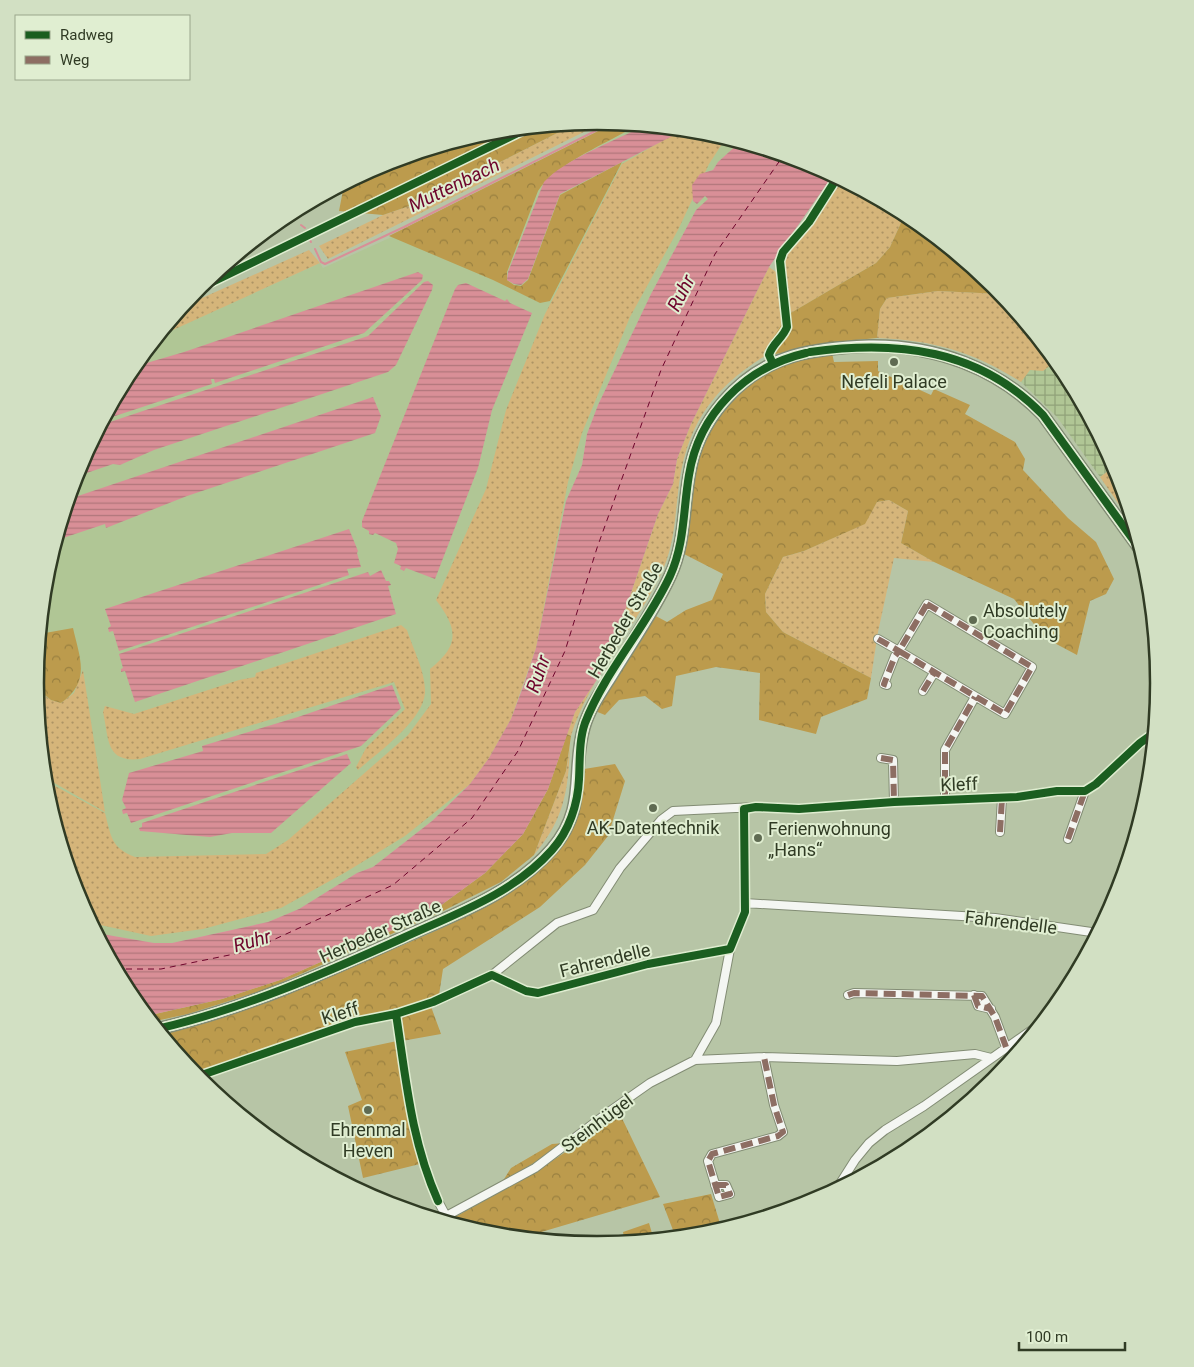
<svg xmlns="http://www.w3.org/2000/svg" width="1194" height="1367" font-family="Roboto,sans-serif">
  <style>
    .built { fill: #b0c695 }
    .industrial { fill: url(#industrial-grid) }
    .grass { fill: url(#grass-dots) }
    .forest { fill: url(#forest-crowns) }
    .water { fill: url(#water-rules) }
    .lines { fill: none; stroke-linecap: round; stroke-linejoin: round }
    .stream { stroke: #d98f97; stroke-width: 2 }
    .ferry { stroke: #6e052c; stroke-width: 1; stroke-dasharray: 6 5; stroke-linecap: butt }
    .minor-casing { stroke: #828c74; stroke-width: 10 }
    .secondary-casing { stroke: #828c74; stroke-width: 14 }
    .minor { stroke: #f4f6f2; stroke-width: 8 }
    .secondary { stroke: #f4f6f2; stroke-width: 11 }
    .rail { stroke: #b5b9b1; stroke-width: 2; stroke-dasharray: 9 9; stroke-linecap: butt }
    .quiet { stroke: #8d6e63; stroke-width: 6; stroke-dasharray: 12 6; stroke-linecap: butt }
    .cycleway-casing { stroke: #e0eed1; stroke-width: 11 }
    .cycleway { stroke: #1b5e20; stroke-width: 8 }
    .poi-dot { fill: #5f6b52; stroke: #e0eed1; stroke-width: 2 }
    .labels { text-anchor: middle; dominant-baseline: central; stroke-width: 4; stroke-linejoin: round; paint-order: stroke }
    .poi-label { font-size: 18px; fill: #303b24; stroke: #e0eed1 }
    .street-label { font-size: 18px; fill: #303b24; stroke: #e0eed1 }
    .water-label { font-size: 19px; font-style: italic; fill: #6e052c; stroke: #e0eed1 }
    .rim { fill: none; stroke: #303b24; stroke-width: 2.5 }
  </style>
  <defs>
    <pattern id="industrial-grid" width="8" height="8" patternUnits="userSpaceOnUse" patternTransform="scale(1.25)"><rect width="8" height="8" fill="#b0c695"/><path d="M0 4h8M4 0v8" fill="none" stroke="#90a279"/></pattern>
    <pattern id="grass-dots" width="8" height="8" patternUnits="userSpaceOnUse" patternTransform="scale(1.25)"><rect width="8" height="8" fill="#d5b57a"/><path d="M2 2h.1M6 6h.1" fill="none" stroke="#ad9464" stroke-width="1.8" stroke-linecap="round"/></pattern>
    <pattern id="forest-crowns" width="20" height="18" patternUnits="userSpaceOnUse" patternTransform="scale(1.25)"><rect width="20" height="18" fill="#bc9b4d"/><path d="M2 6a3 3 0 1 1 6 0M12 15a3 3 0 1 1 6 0" fill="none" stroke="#998040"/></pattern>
    <pattern id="water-rules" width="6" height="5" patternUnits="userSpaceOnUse" patternTransform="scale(1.25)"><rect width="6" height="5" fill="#d98f97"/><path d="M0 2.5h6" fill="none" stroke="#b0767b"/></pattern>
  </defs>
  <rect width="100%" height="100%" fill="#b7c5a6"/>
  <path class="built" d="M 618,124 L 707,132 L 740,142 L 718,162 L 713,170 L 700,174 L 705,196 L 709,199 L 696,210 L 651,294 L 598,405 L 587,434 L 582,465 L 566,501 L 536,648 L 470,784 L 432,821 L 373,867 L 357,873 L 299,909 L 268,922 L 172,943 L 154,943 L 96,933 L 78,898 L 46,793 L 35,683 L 46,574 L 78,468 L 130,371 L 158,336 L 320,263 L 323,268 L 416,226 Z"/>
  <path class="industrial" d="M 1012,307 L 1064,372 L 1115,466 L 1100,477 L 1057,417 L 1021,382 L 993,364 L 949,345 Z"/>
  <path class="grass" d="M 597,122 L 604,122 L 328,259 L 319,246 L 383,215 L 421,202 L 575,124 Z
    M 681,130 L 707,132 L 726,138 L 709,164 L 678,230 L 630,317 L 582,433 L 568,482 L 536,648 L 511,719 L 489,758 L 470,784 L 405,836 L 346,872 L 281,908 L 203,929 L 151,936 L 91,923 L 78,898 L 46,793 L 44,780 L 105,813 C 111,836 111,848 135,857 L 266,854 L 288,840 L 408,735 L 431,704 L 430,669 C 460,645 458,629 436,600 L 486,489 L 506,410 L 545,314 L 622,164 Z
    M 839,179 L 905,214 L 890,247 L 876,263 L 789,314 L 781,263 L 784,256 Z
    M 309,250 L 320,263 L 162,335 L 161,333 L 182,307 Z
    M 769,267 L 776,272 C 779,290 787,317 778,334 C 775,339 769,344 765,349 L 765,356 C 710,390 685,428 678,493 C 675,518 674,543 664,567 C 639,624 588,679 571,736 L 567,734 L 575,712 L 600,675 L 618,631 L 658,514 L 673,484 L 677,459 L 691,424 Z
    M 938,291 L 1001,294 L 1056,361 L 1043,371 L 1030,370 L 1021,382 C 974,352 933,340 877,338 L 880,309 L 887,298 Z
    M 1115,466 L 1116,469 L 1133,525 L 1100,477 Z
    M 889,500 L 908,511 L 901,543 L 934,562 L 894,558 L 878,632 L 871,678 L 783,632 L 766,612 L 765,594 L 783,557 L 804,551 L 864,524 L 877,502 Z
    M 401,625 L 407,630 C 413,649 426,673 425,693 C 423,721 377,753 358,770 L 356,767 L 366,748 L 405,709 L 394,682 L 140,759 C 105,763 109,738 103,712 L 105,706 L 134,714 L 239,680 L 255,677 L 256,673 Z
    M 83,670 L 105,812 L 44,777 L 35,683 L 36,672 L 42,675 L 41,693 L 51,700 L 61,703 L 74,693 Z
    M 570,747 C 568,792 564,819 534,855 L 566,771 Z"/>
  <path class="forest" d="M 614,123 L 638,125 C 609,142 555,164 538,191 L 507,272 L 507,280 L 514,285 L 521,286 L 528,280 L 560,195 L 622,162 L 550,301 L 540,303 L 493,280 L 389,236 Z
    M 575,124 L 421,202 L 383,215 L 339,211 L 344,185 L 382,164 L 488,132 Z
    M 905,214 L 995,286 L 1001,294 L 938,291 L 887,298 L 880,309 L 877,338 L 846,341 L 765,356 L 765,349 C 775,337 780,325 789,314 L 876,263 L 890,247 Z
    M 832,353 L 834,362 L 878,361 L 878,371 L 931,395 L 934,389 L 970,405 L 965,414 L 1015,442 L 1025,459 L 1023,470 L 1068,518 L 1096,542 L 1114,579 L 1106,594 L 1090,601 L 1077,655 L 1045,638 L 1014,599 L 934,562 L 901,543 L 908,511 L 889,500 L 877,502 L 865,524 L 804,551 L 783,557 L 765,594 L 766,612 L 783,632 L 871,678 L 867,699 L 821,717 L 816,734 L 759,720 L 760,673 L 716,667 L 676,676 L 672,706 L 662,709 L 645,696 L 619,700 L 605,715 L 595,711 L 654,615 L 667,622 L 686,610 L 712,600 L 723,574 L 684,554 C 689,526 690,498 695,471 C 703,427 734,388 773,369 C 792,360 812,357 832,353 Z
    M 73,628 C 80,659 91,681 61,703 L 51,700 L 41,692 L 42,675 L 36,672 L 40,636 L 45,633 Z
    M 567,734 L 571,736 L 566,771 L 534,855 L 501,882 L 439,913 L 267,989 L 188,1014 L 151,1022 L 146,1016 L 222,999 L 280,980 L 429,914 L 485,873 L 523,834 L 548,789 Z
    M 615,764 L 625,781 L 608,836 L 585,865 L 540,907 L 443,969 L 439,995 L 429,1001 L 441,1034 L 402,1041 L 396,1008 L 355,1019 L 194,1074 L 161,1034 C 237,1016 308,985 379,955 C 434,932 489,910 536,871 C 542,866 551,861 556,854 C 576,830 583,799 584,769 Z
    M 397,1041 L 409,1114 L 420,1164 L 363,1178 L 348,1106 L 362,1100 L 345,1052 Z
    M 618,1110 L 660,1197 L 521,1238 L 487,1235 L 460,1226 L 455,1217 L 537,1171 L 567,1151 Z
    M 565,1143 L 501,1184 L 511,1168 L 552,1144 Z
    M 711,1194 L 722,1230 L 706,1235 L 676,1238 L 663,1204 Z
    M 649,1223 L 654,1240 L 625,1243 L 623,1232 Z"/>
  <path class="water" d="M 644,126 L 684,130 L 560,194 L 528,279 L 521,285 L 514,284 L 507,280 L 508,272 L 544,182 C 564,160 616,140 644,126 Z
    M 740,142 L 812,164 L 833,175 L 769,267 L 691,424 L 677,459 L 673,484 L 658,514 L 618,631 L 600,675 L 575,712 L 548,789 L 523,834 L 485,873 L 429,914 L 280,980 L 222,999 L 146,1016 L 130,995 L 96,933 L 154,943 L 172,943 L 268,922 L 299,909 L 357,873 L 373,867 L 432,821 L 470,784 L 489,758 L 511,719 L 523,687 L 536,648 L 566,501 L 582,465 L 587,434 L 598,405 L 651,294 L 696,210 L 708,199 L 705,196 L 697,204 L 693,201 L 692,185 L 700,174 L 713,170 L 718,162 Z
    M 418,272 L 423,275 L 422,280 L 364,333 L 215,383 L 214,379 L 211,379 L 212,384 L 103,420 L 133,367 L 184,352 Z
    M 428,281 L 433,285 L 432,290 L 396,365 L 388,372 L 154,450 L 120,465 L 113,464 L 75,477 L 101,425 L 368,336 L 424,282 Z
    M 466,283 L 505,301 L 507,299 L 510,303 L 532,313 L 492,410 L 478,468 L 435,579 L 406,568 L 404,571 L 400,569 L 401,566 L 394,563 L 398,549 L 396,543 L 375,533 L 373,535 L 369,534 L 369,531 L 362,527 L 362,521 L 455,289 L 458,285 Z
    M 373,397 L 381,416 L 375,433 L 187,496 L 106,528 L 105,524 L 57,540 L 69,499 Z
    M 349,529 L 358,551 L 357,553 L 361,567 L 347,569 L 349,575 L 119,651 L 113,631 L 109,632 L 108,628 L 111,626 L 105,609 Z
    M 381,570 L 386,581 L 389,581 L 391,585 L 388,586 L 396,614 L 135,702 L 125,671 L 121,672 L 121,669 L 123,668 L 119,654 L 368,572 L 370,576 Z
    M 392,685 L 401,708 L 361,746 L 131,823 L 127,813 L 123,814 L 122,810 L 126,808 L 122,800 L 129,773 L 203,751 L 202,746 L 298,717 Z
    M 347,754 L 351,763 L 271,833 L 232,833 L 210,837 L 140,831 L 139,828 L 142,827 L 142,823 Z"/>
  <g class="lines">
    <path class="stream" d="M 274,225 L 287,224
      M 301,225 L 305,228
      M 308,237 L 311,242
      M 315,249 L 321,262 L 325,264 L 404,227 L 611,123"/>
    <path class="ferry" d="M 115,969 L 161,969 L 249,951 L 393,885 L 472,818 L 518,751 L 565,651 L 597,548 L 661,370 L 715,254 L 783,156"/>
    <g class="minor-casing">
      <path id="minor" d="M 927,604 L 1032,667 L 1005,714 L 899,651 Z
        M 878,639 L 899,651 L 895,656 L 884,684 L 887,685
        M 923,691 L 934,673
        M 881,758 L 893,760 L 894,802
        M 945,800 L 945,750 L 975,697
        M 1000,832 L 1002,798
        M 1068,839 L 1085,791
        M 745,903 L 995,918 L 1098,933
        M 492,975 L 526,991 L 538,993 L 648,964 L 730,949
        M 848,995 L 854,993 L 982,996 L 995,1017 L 1006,1047
        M 974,995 L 978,1006 L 991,1009
        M 695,1060 L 716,1023 L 730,949 L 745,912 L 744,809
        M 196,1077 L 355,1022 L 396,1014 L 433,1002 L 492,975 L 557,923 L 593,910 L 620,868 L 661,820 L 673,811 L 756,807 L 799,809 L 894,802 L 1017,797 L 1057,791 L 1085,791 L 1096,784 L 1140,743 L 1154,733
        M 715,1185 L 726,1185 L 730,1194 L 719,1197 L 708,1161 L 712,1154 L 778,1136 L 783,1132 L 774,1105 L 764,1057
        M 836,1190 L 855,1160 L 869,1143 L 885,1130 L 924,1106 L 1043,1022
        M 438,1201 L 446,1216
        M 439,1220 L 535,1168 L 610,1111 L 650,1083 L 695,1060 L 764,1057 L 897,1061 L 975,1054 L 991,1058"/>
    </g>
    <g class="secondary-casing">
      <path id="secondary" d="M 157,1029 C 244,1009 323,974 404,937 C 456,914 514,893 552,849 C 588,808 571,771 584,727 C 589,709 601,692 611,676 C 631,643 654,611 670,576 C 685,544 683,511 689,476 C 697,421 739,372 793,356 C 817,349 844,347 869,346 C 935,345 998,368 1043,415 L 1142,552"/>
    </g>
    <use href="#minor" class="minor"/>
    <use href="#secondary" class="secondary"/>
    <path class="rail" d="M 210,278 L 515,130"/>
    <path class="quiet" d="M 927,604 L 1032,667 L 1005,714 L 899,651 Z
      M 878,639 L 899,651 L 895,656 L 884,684 L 887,685
      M 923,691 L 934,673
      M 881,758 L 893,760 L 894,802
      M 945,800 L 945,750 L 975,697
      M 1000,832 L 1002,798
      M 1068,839 L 1085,791
      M 848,995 L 854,993 L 982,996 L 995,1017 L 1006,1047
      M 974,995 L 978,1006 L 991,1009
      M 715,1185 L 726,1185 L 730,1194 L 719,1197 L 708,1161 L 712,1154 L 778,1136 L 783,1132 L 774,1105 L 764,1057"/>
    <g class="cycleway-casing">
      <path id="cycleway" d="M 198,289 L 528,128
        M 810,352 C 898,340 979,349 1043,415 L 1142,552
        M 773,364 L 769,355 C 772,344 783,338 787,327 L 780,261 L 783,252 L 809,222 L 837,178
        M 396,1014 C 406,1079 411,1140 438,1201
        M 157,1029 C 243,1009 323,974 403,938 C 455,914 513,894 552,850 C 569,831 578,804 579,779 C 580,760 579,740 585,723 C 605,671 647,626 670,576 C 685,543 683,510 689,475 C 699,413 746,367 806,353
        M 196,1077 L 355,1022 L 396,1014 L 433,1002 L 492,975 L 526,991 L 538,993 L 648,964 L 730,949 L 745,912 L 744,809 L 756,807 L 799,809 L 894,802 L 1017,797 L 1057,791 L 1085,791 L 1096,784 L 1140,743 L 1154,733"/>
    </g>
    <use href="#cycleway" class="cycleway"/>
  </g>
  <g class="poi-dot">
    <circle cx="894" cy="362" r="5"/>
    <circle cx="973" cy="620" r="5"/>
    <circle cx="653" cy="808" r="5"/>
    <circle cx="758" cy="838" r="5"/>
    <circle cx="368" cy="1110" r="5"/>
  </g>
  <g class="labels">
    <g class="poi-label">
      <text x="894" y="381">Nefeli Palace</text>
      <text x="983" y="610" text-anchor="start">Absolutely<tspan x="983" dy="21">Coaching</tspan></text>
      <text x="653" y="827">AK-Datentechnik</text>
      <text x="768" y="828" text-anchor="start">Ferienwohnung<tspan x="768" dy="21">„Hans“</tspan></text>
      <text x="368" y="1129">Ehrenmal<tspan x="368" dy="21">Heven</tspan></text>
    </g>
    <g class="street-label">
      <text transform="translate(625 620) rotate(-60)">Herbeder Straße</text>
      <text transform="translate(959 784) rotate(-2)">Kleff</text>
      <text transform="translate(1011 922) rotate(7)">Fahrendelle</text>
      <text transform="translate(380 931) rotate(-24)">Herbeder Straße</text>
      <text transform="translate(605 960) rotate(-14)">Fahrendelle</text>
      <text transform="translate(340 1013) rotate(-17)">Kleff</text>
      <text transform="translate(597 1123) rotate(-37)">Steinhügel</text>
    </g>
    <g class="water-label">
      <text transform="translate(454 185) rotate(-26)">Muttenbach</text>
      <text transform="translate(681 293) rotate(-63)">Ruhr</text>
      <text transform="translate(538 674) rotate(-71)">Ruhr</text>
      <text transform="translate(252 941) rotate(-16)">Ruhr</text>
    </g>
  </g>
  <path d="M0 0H1194V1367H0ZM44 683a553 553 0 1 1 1106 0a553 553 0 1 1-1106 0Z" fill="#d2e0c3" fill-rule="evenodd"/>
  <path class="rim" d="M44 683a553 553 0 1 1 1106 0a553 553 0 1 1-1106 0Z"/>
  <rect x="15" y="15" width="175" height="65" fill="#e0eed1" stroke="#9aa68c"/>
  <rect x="25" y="31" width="25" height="8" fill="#1b5e20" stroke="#9aa68c"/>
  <text x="60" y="40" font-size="15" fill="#303b24">Radweg</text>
  <rect x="25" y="56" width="25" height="8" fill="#8d6e63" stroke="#9aa68c"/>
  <text x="60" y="65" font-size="15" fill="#303b24">Weg</text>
  <path d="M1019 1342v8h106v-8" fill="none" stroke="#303b24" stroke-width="2.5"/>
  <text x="1026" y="1342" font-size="15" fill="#303b24" stroke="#e0eed1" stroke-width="4" paint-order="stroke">100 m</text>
</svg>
